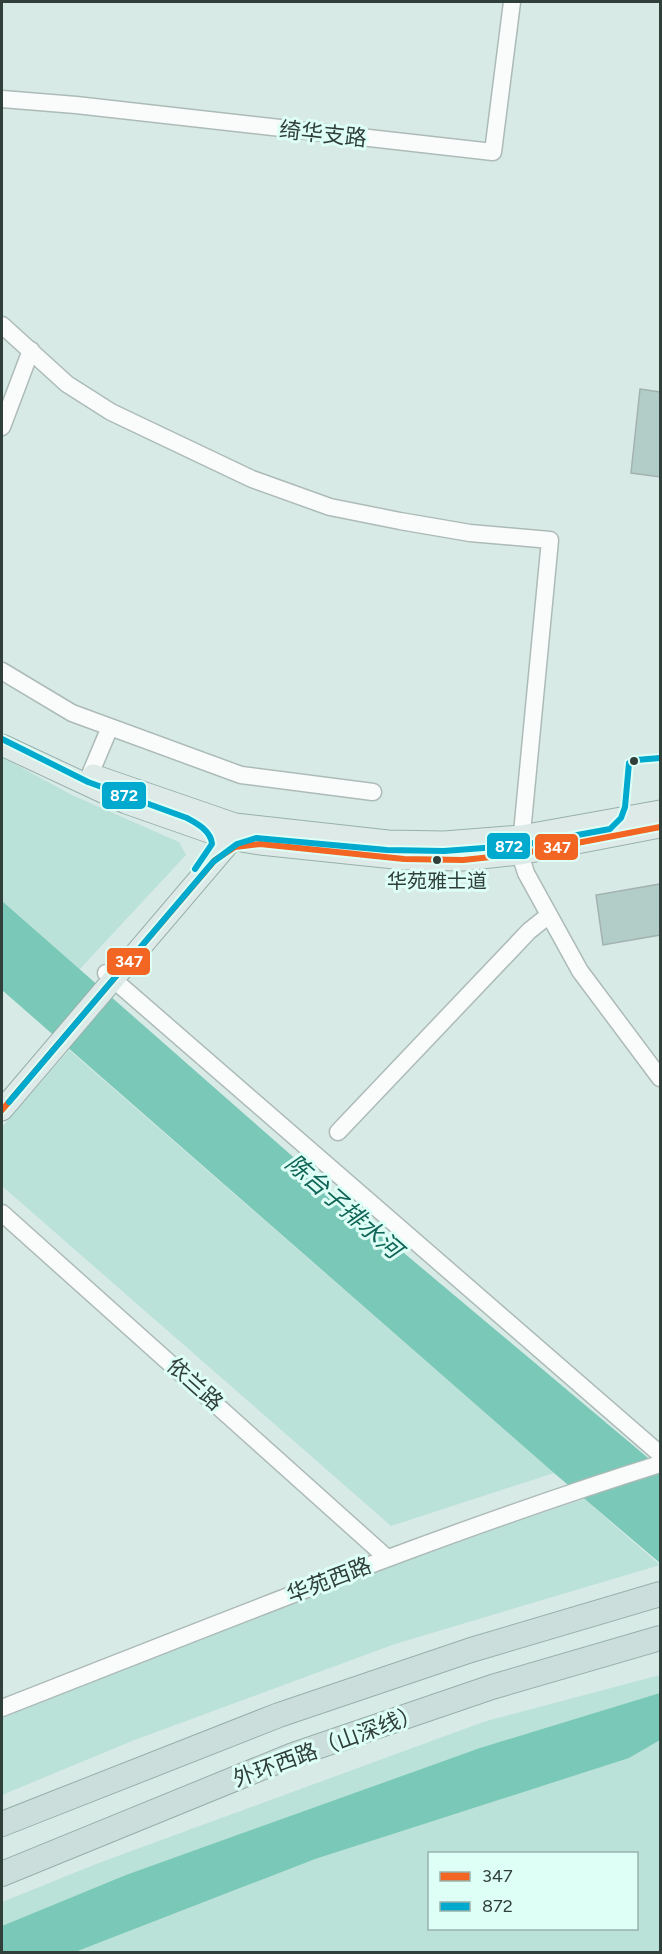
<svg xmlns="http://www.w3.org/2000/svg" width="662" height="1954" font-family="Figtree,'Noto Sans SC',sans-serif">
  <style>
    .green { fill: #bbe2d9; fill-rule: evenodd }
    .water { fill: #7ac8b8 }
    .building { fill: #b2cdc7; stroke: #a4b2af; stroke-width: 1.5 }
    .lines { fill: none; stroke-linecap: round; stroke-linejoin: round }
    .minor-casing { stroke: #adbbb8; stroke-width: 19 }
    .major-casing { stroke: #97b0ab; stroke-width: 23 }
    .highway-casing { stroke: #97b0ab; stroke-width: 26 }
    .minor { stroke: #f9fcfb; stroke-width: 16 }
    .major { stroke: #deeae8; stroke-width: 21 }
    .highway { stroke: #ccdedb; stroke-width: 24 }
    .bus-1-casing { stroke: #ddfff6; stroke-width: 10 }
    .bus-2-casing { stroke: #ddfff6; stroke-width: 10 }
    .bus-1 { stroke: #f26522; stroke-width: 6 }
    .bus-2 { stroke: #00a9ce; stroke-width: 6 }
    .bus-dot { fill: #313f3b; stroke: #ddfff6; stroke-width: 2 }
    .labels { text-anchor: middle; dominant-baseline: central; stroke-width: 6; stroke-linejoin: round; paint-order: stroke }
    .bus-label { font-size: 20px; fill: #313f3b; stroke: #ddfff6 }
    .street-label { font-size: 22px; fill: #313f3b; stroke: #ddfff6 }
    .water-label { font-size: 24px; font-style: italic; fill: #116557; stroke: #ddfff6 }
    .line-badge { stroke: #ddfff6; stroke-width: 2 }
    .badge-label { font-size: 16px; text-anchor: middle; font-weight: bold; fill: #fff }
  </style>
  <rect width="100%" height="100%" fill="#d8eae6"/>
  <path class="green" d="M 2,757 L 72,795 L 179,842 L 186,855 L 79,970 L 2,901 Z
    M 69,1050 L 554,1473 L 391,1526 L 2,1186 L 2,1127 Z
    M 584,1499 L 660,1565 L 395,1644 L 132,1741 L 2,1795 L 2,1716 C 195,1641 387,1563 584,1499 Z
    M 660,1675 L 660,1952 L 2,1952 L 2,1902 L 96,1864 L 486,1721 ZM 430,1854 L 636,1854 L 636,1928 L 430,1928 Z"/>
  <path class="water" d="M 2,901 L 373,1227 L 660,1468 L 660,1563 L 554,1473 L 2,990 Z
    M 660,1693 L 660,1740 L 629,1758 L 315,1859 L 75,1952 L 2,1952 L 2,1926 L 126,1875 L 480,1748 Z"/>
  <path class="building" d="M 640,389 L 660,392 L 660,477 L 631,473 Z
    M 660,884 L 660,935 L 603,945 L 596,895 Z"/>
  <g class="lines">
    <g class="minor-casing">
      <path id="minor" d="M 2,99 L 76,105 L 493,152 L 512,2
        M 2,325 L 67,384 L 111,412 L 252,479 L 330,507 L 400,521 L 470,533 L 550,540 L 520,854 L 526,873 L 580,971 L 660,1078
        M 2,427 L 31,350
        M 2,671 L 72,713 L 241,775 L 373,792
        M 86,784 L 110,727
        M 106,973 L 660,1454
        M 338,1132 L 529,931 L 549,915
        M 2,1213 L 386,1557
        M 2,1708 C 220,1623 437,1534 660,1464"/>
    </g>
    <g class="major-casing">
      <path id="major" d="M 2,745 L 126,803 L 229,839 L 260,844 L 404,859 L 463,860 L 520,854 L 660,827
        M 93,775 L 235,824 L 388,841 L 444,842 L 521,836 L 660,811
        M 2,1110 L 232,840 L 234,827"/>
    </g>
    <g class="highway-casing">
      <path id="highway" d="M 2,1824 L 279,1715 L 471,1650 L 660,1594
        M 2,1874 L 293,1755 L 492,1687 L 660,1638"/>
    </g>
    <use href="#minor" class="minor"/>
    <use href="#major" class="major"/>
    <use href="#highway" class="highway"/>
    <g class="bus-1-casing">
      <path id="bus-1" d="M 2,1110 L 215,860 L 235,847 L 260,844 L 404,859 L 463,860 L 520,854 L 660,827"/>
    </g>
    <g class="bus-2-casing">
      <path id="bus-2" d="M 2,739 L 88,782 L 187,818 C 198,824 211,831 212,844 L 195,869
        M 9,1102 L 213,862 L 237,844 L 256,838 L 387,850 L 444,851 L 523,845 L 610,829 L 621,818 L 625,807 L 629,763 L 636,760 L 660,758"/>
    </g>
    <use href="#bus-1" class="bus-1"/>
    <use href="#bus-2" class="bus-2"/>
  </g>
  <g class="bus-dot">
    <circle cx="634" cy="761" r="5"/>
    <circle cx="437" cy="860" r="5"/>
  </g>
  <g class="labels">
    <g class="bus-label">
      <text x="437" y="881">华苑雅士道</text>
    </g>
    <g class="street-label">
      <text transform="translate(323 134) rotate(6)">绮华支路</text>
      <text transform="translate(195 1384) rotate(42)">依兰路</text>
      <text transform="translate(329 1580) rotate(-21)">华苑西路</text>
      <text transform="translate(327 1746) rotate(-20)">外环西路（山深线）</text>
    </g>
    <g class="water-label">
      <text transform="translate(344 1206) rotate(41)">陈台子排水河</text>
    </g>
  </g>
  <g class="line-badge">
    <rect x="101" y="781" width="46" height="29" rx="6" fill="#00a9ce"/>
    <rect x="486" y="832" width="45" height="28" rx="6" fill="#00a9ce"/>
    <rect x="534" y="833" width="45" height="28" rx="6" fill="#f26522"/>
    <rect x="106" y="947" width="45" height="29" rx="6" fill="#f26522"/>
  </g>
  <g class="badge-label">
    <text x="124" y="801">872</text>
    <text x="509" y="852">872</text>
    <text x="557" y="853">347</text>
    <text x="129" y="967">347</text>
  </g>
  <rect width="662" height="1954" fill="none" stroke="#313f3b" stroke-width="6"/>
  <rect x="428" y="1852" width="210" height="78" fill="#ddfff6" stroke="#98b2ab" stroke-width="1.5"/>
  <rect x="440" y="1872" width="30" height="9" fill="#f26522" stroke="#98b2ab" stroke-width="1.5"/>
  <text x="482" y="1882" font-size="18" fill="#313f3b">347</text>
  <rect x="440" y="1902" width="30" height="9" fill="#00a9ce" stroke="#98b2ab" stroke-width="1.5"/>
  <text x="482" y="1912" font-size="18" fill="#313f3b">872</text>
</svg>
